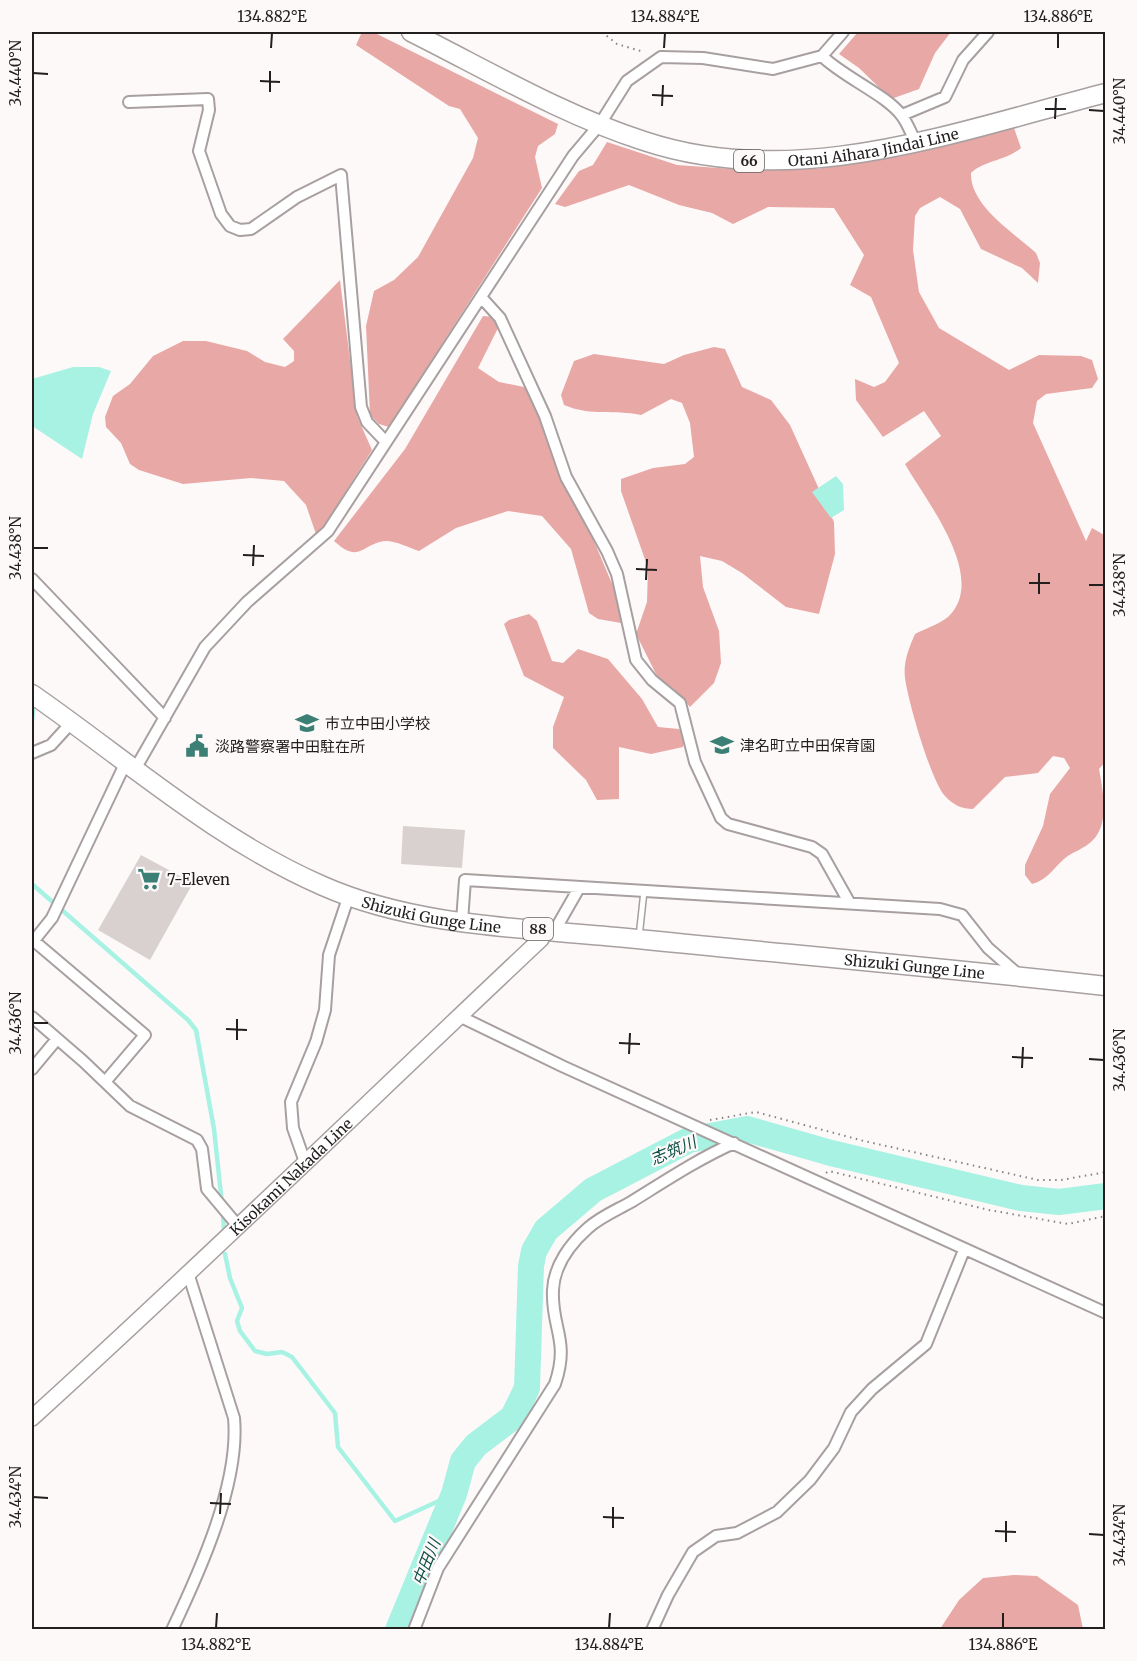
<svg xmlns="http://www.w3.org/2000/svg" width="1137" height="1661" font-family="Merriweather,'Noto Sans JP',serif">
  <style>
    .forest { fill: #e8a8a5 }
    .water { fill: #a8f2e4 }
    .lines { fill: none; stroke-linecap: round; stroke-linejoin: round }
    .stream { stroke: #a8f2e4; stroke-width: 4.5 }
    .river { stroke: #a8f2e4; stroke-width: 26 }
    .building { fill: #d9d1d0 }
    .lane-casing { stroke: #a8a0a0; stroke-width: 8 }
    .street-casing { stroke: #a8a0a0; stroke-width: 14 }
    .secondary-casing { stroke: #a8a0a0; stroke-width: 18 }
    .primary-casing { stroke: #a8a0a0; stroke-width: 21 }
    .path { stroke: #868282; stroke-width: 2; stroke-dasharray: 1.5 4.5; stroke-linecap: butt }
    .lane { stroke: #fff; stroke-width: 5 }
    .street { stroke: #fff; stroke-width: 10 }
    .secondary { stroke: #fff; stroke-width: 15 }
    .primary { stroke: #fff; stroke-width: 18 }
    .ticks { fill: none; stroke: #221f1e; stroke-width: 2 }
    .labels { text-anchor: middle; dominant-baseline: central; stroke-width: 4.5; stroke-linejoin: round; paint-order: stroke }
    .shield { fill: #fef9f9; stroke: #646060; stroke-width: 1.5 }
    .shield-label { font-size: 14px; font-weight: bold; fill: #221f1e }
    .street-label { font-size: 15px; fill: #221f1e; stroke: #fef9f9 }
    .poi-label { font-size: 15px; fill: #221f1e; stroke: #fef9f9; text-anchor: start }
    .water-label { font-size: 16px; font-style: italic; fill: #0f5047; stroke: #fef9f9 }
    .neatline { fill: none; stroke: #221f1e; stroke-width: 2 }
    .ticks-label { font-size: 15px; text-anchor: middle; fill: #221f1e }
  </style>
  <rect width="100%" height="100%" fill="#fef9f9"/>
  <path class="forest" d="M 362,32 L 373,32 L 558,124 L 555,134 L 538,146 L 535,157 L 542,188 L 389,427 L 379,424 L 370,415 L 366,326 L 374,291 L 394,280 L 418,257 L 473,158 L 478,138 L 460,109 L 449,106 L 356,45 Z
    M 858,32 L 951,32 L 935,53 L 919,89 L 891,99 L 859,68 L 839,54 Z
    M 1014,128 L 1021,148 C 1006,161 985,160 971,173 C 970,206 1014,233 1036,253 L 1040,263 L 1038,283 L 1022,268 L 981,249 L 960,209 L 940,197 L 920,208 L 915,216 L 913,250 L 919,292 L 939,328 L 1009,370 L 1039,355 L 1081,356 L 1092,360 L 1098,379 L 1092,388 L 1046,394 L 1037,401 L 1033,423 L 1086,541 L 1092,528 L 1106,536 L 1106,761 L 1099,769 C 1103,791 1110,824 1092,841 C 1084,849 1072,852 1064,859 C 1053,869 1047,880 1032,884 L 1025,875 L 1025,865 L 1043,826 L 1050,794 L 1070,768 L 1064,758 L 1053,756 L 1038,773 L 1005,777 L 973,809 C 962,809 953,805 945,796 C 931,781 908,701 905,678 C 903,662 909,648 915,634 C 925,629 939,624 948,617 C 989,578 926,501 905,464 L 941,436 L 924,411 L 883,437 L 856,400 L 855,379 L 874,387 L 885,382 L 899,363 L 871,297 L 850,285 L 864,255 L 834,208 L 768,207 L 733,224 L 712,213 L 679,205 L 629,185 L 565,207 L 555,204 L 579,171 L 593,165 L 607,142 L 677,165 L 746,170 L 816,169 L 902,156 Z
    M 340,280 L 357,416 L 372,450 L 317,537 L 306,505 L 284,481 L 251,478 L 183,484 L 139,470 L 130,464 L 121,443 L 106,427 L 105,417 L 113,396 L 130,384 L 153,356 L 183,341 L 206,341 L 247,351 L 265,362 L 285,367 L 294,361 L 294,351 L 283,339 Z
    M 483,316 L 495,317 L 499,326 L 478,368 L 499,382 L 529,388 L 616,593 L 621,623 L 598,619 L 589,613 L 571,549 L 542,516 L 508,511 L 456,528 L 419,551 C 410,548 396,541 386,541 C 362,543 360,565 334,541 L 405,449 Z
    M 714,347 L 725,349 L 742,387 L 771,400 L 790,425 L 834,522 L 835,554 L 819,614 L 786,607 L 742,573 L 722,561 L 700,556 L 703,587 L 719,631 L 721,663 L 714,683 L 690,707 L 675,690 L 657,676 L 636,634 L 647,602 L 648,568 L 621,491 L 621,479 L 653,468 L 685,464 L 694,457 L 690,423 L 682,403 L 671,399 L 641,415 C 612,409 593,417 564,405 L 561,395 L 574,361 L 594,354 L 664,364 L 684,355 Z
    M 529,614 L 537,621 L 552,661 L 563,663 L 578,649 L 608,659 L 642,699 L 658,727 L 679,729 L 685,737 L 683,747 L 651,754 L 619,747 L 619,799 L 597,800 L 586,780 L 553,748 L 553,727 L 564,697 L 524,676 L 504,624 L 509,620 Z
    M 1014,1575 L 1037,1576 L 1078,1605 L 1083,1629 L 940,1629 L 959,1600 L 983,1578 Z"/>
  <path class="water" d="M 73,367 L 99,367 L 111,371 L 93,414 L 82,459 L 32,426 L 32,379 Z
    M 836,476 L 843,484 L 844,510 L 831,518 L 812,492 Z"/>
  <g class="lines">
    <path class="stream" d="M 32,721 L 33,710
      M 32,884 L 188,1020 L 196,1030 L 214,1129 L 222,1204
      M 223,1213 L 224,1230
      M 225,1254 L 230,1278 L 242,1308 L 237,1321 L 240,1331 L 255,1351 L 267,1354 L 282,1352 L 292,1357 L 335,1413 L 338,1447 L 395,1521 L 454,1494"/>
    <path class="river" d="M 398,1630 L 454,1494 L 463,1461 L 476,1445 L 513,1417 L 527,1388 L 531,1266 L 534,1251 L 546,1230 L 593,1190 L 689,1140 L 747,1129 L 831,1153 L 1021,1198 L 1059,1202 L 1106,1196"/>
  </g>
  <path class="building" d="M 403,826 L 465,830 L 462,868 L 401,864 Z
    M 141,855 L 193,883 L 150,960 L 98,930 Z"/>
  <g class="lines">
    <g class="lane-casing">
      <path id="lane" d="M 639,937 L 644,891"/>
    </g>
    <g class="street-casing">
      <path id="street" d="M 822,56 C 843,77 887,95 902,116 C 908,124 911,134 916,142
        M 129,102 L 208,99 L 209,110 L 199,151 L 221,214 L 230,226 L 240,230 L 251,229 L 297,197 L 341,175 L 361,407 L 367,422 L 386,442
        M 902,115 L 945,97 L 963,60 L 988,32
        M 481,297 L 500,318 L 545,416 L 566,477 L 607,551 L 617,574 L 636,660 L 652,680 L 680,703 L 695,762 L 721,818 L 728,824 L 812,847 L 822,854 L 849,902
        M 32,579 L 165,718
        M 32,753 L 51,745 L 72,722
        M 134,771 L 205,647 L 247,602 L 328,531 L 573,156 L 600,124 L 627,81 L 661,57 L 703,58 L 773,69 L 822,56 L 843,32
        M 462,921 L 465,880 L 940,909 L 962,915 L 988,948 L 1020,976
        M 555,930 L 579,888
        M 34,941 L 145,1035 L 105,1082
        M 32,943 L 52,918 L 125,764
        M 459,1016 L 562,1066 L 1106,1313
        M 32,1017 L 83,1061 L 130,1106 L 197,1140 L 202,1149 L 207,1189 L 238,1226
        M 32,1069 L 57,1039
        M 305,1162 L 293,1128 L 291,1102 L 316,1042 L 325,1010 L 329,955 L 349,895
        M 172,1630 C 200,1571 240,1483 234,1418 L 189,1276
        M 414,1630 L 438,1568 L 555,1384 C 570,1340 551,1328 553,1290 C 554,1266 570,1244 588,1228 C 600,1217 617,1210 631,1202 C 665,1181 698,1159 734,1143
        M 652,1630 L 668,1595 L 693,1552 L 716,1536 L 737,1533 L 777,1512 L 810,1480 L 834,1448 L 851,1412 L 872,1389 L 926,1344 L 964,1250"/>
    </g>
    <g class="secondary-casing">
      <g id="secondary">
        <path id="s1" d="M 32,1418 C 204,1262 371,1099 541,939 L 545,930"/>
      </g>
    </g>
    <g class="primary-casing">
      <g id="primary">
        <path id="s2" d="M 411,32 C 487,70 563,115 644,141 C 797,192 957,131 1106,93"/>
        <path id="s3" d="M 32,694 C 127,760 215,839 323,886 C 416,927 526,928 627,938 C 786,954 946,968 1106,986"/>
      </g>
    </g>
    <path class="path" d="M 602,32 L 617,44 L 644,52
      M 710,1120 L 756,1112 L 864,1141 L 1038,1180 L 1061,1180 L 1106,1172
      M 826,1173 L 829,1171 L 989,1210 L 1068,1224 L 1106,1216"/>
    <use href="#lane" class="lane"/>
    <use href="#street" class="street"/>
    <use href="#secondary" class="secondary"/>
    <use href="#primary" class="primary"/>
  </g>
  <path class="ticks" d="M 271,48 L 272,33M 664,48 L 665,33M 1058,48 L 1058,33M 33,73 L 48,74M 260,81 L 280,82M 270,92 L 270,71M 652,95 L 673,96M 662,106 L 663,85M 1045,109 L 1066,109M 1089,110 L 1104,111M 1055,119 L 1056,98M 33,548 L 48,548M 243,555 L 264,556M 253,566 L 254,545M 636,569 L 657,570M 646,580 L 647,559M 1029,583 L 1050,583M 1089,585 L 1104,585M 1039,594 L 1039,573M 33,1023 L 48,1023M 226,1029 L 247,1030M 237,1040 L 237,1019M 619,1043 L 640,1044M 629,1054 L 630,1033M 1012,1057 L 1033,1058M 1089,1059 L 1104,1060M 1022,1068 L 1023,1047M 33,1497 L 48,1498M 210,1503 L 231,1504M 220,1514 L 221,1493M 603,1517 L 624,1518M 613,1528 L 613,1507M 995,1531 L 1016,1532M 1089,1534 L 1104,1535M 1006,1542 L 1006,1521M 216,1628 L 217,1613M 609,1628 L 610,1613M 1003,1628 L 1003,1613"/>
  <defs>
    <g id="school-bare" transform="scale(1.8)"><path d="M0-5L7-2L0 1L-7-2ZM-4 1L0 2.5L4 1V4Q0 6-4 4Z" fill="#3c8075" stroke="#fef9f9" stroke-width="2.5" paint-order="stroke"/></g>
    <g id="civic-bare" transform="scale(1.8)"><path d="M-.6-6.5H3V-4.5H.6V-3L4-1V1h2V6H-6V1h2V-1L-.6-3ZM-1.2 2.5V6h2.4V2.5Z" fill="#3c8075" stroke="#fef9f9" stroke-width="2.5" paint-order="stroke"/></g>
    <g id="supermarket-bare" transform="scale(1.8)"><path d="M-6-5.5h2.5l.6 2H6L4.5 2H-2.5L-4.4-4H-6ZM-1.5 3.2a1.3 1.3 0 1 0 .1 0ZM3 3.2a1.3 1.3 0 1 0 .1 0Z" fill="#3c8075" stroke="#fef9f9" stroke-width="2.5" paint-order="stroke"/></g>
  </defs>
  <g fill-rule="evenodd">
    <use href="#school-bare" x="307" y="723"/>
    <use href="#school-bare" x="722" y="745"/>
    <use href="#civic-bare" x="197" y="746"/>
    <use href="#supermarket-bare" x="149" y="879"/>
  </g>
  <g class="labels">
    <g class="shield">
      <rect x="734" y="150" width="30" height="22" rx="4.5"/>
      <rect x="523" y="918" width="30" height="22" rx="4.5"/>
    </g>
    <g class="shield-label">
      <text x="749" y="161">66</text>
      <text x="538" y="929">88</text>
    </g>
    <g class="street-label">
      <text stroke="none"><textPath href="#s2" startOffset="490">Otani Aihara Jindai Line</textPath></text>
      <text stroke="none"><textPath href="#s3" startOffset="462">Shizuki Gunge Line</textPath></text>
      <text stroke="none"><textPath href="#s3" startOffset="948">Shizuki Gunge Line</textPath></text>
      <text stroke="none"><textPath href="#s1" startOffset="354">Kisokami Nakada Line</textPath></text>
    </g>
    <g class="poi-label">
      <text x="325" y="723">市立中田小学校</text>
      <text x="740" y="745">津名町立中田保育園</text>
      <text x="215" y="746">淡路警察署中田駐在所</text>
      <text x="167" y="879">7-Eleven</text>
    </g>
    <g class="water-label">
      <text transform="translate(673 1150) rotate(-23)">志筑川</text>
      <text transform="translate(426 1562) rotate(-68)">中田川</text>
    </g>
  </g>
  <rect width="1137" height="1661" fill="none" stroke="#fef9f9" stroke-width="66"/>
  <rect x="33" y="33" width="1071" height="1595" class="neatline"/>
  <g class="ticks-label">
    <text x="272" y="22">134.882°E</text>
    <text x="665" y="22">134.884°E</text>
    <text x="1058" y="22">134.886°E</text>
    <text transform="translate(16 73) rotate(-90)" y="5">34.440°N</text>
    <text transform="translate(1120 111) rotate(-90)" y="5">34.440°N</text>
    <text transform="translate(16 548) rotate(-90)" y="5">34.438°N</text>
    <text transform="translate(1120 585) rotate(-90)" y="5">34.438°N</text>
    <text transform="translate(16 1023) rotate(-90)" y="5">34.436°N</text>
    <text transform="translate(1120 1060) rotate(-90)" y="5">34.436°N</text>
    <text transform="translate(16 1497) rotate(-90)" y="5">34.434°N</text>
    <text transform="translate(1120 1535) rotate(-90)" y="5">34.434°N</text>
    <text x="216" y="1650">134.882°E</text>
    <text x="609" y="1650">134.884°E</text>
    <text x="1003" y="1650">134.886°E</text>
  </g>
</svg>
